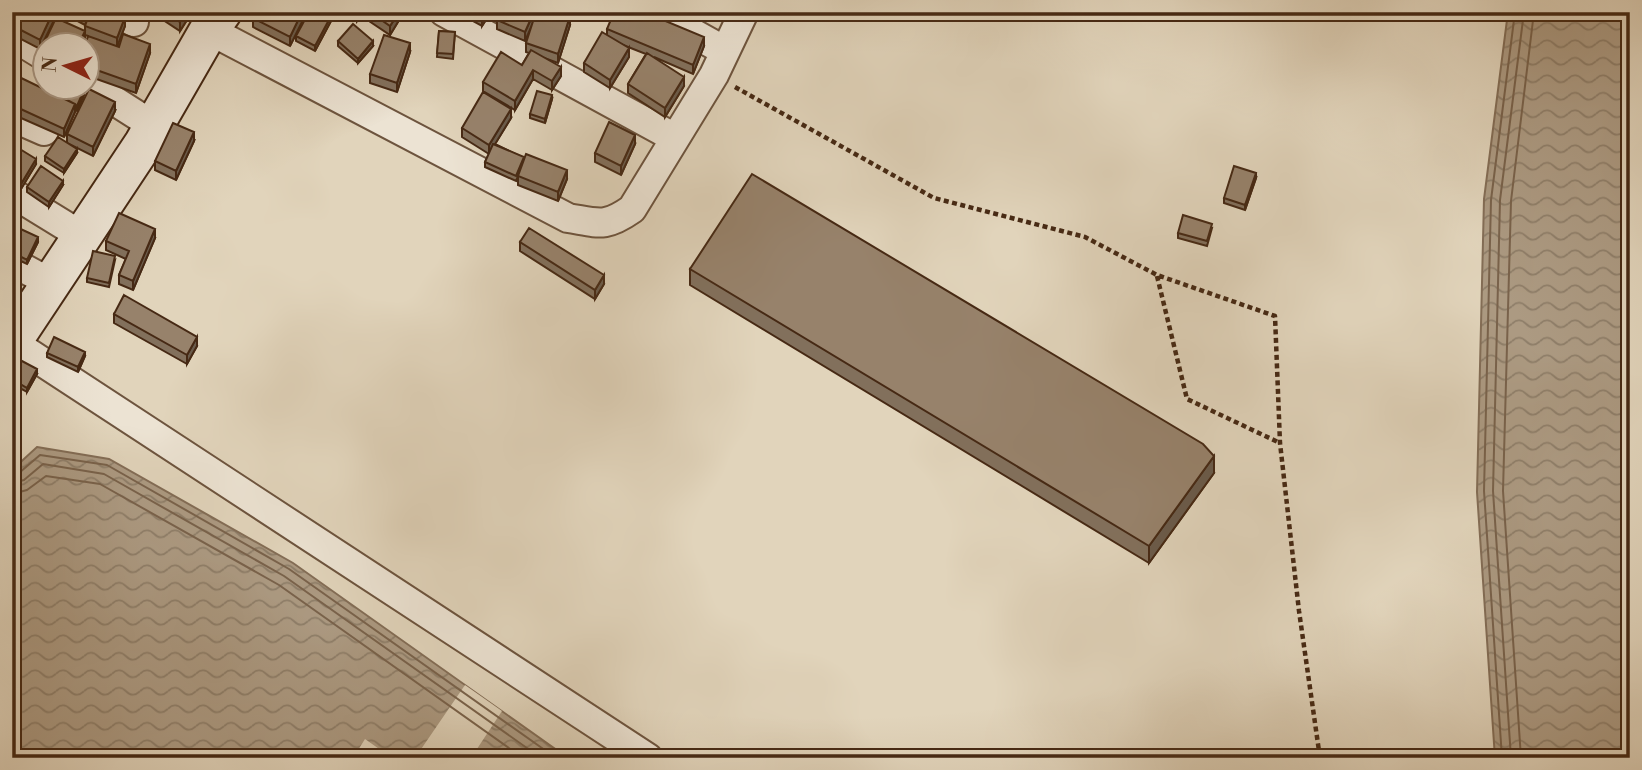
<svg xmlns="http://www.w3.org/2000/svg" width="1642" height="770" font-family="'Libre Bodoni',serif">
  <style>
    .water { fill: url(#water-waves); stroke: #836d56; stroke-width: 2 }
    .pier { fill: #e1d4bb }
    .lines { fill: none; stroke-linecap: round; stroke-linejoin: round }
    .shore { stroke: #79624b; stroke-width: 2 }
    .street-casing { stroke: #6d543e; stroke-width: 32 }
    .secondary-casing { stroke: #462914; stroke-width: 42 }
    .path { stroke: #462914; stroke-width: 4.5; stroke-dasharray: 5 3.5; stroke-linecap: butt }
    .street { stroke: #ece3d3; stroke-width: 28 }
    .secondary { stroke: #ece3d3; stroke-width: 38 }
    .wall { fill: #82705c; stroke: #462914; stroke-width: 2 }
    .shaded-wall { fill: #6a5b4b; stroke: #462914; stroke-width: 2 }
    .building { fill: #97826b; stroke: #462914; stroke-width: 2 }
  </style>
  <defs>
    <pattern id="water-waves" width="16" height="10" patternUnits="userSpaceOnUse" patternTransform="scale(1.75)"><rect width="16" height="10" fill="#ac9a82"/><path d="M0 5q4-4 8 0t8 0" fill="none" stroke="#8e7e69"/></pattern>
  </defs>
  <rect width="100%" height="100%" fill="#e1d4bb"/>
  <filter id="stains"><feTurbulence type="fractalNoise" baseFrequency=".00286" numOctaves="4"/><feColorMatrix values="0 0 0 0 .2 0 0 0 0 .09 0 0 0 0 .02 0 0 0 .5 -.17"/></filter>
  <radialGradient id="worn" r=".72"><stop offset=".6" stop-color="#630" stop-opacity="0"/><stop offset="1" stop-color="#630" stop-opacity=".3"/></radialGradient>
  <path class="water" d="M 1508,12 L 1630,12 L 1630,758 L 1495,758 L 1477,492 L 1484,199 Z
    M 37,447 L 109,459 L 293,563 L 568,758 L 12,758 L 12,470 Z"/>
  <path class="pier" d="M 465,685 L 502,711 L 471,758 L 415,758 Z
    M 365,739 L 392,758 L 353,758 Z"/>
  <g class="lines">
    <path class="shore" d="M 12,474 L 19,473 L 40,455 L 107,465 L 289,569 L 556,758
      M 12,483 L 24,480 L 43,464 L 104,474 L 284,576 L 541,758
      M 12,494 L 27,490 L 46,476 L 100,484 L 279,585 L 523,758
      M 1502,758 L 1484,491 L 1491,200 L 1515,12
      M 1511,758 L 1493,491 L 1500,200 L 1524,12
      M 1521,758 L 1503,491 L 1511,201 L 1534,12"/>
    <g class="street-casing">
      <path id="street" d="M 115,12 L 134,22
        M 444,12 L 675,138
        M 655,12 L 725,51
        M 209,30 L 568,218 C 599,223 605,228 632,209 L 714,75 L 744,12
        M 12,36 L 46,57
        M 88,84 L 154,126
        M 12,117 L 44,131
        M 12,193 L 82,236
        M 12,262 L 51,283
        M 12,342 L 648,758"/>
    </g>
    <g class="secondary-casing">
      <path id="secondary" d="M 12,342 L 144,143 L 209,30 L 222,12"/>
    </g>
    <path class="path" d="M 735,87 L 934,198 L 1085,237 L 1157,275 L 1275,316 L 1280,443 L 1299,611 L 1320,758
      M 1157,276 L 1187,399 L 1280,443"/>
    <use href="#street" class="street"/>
    <use href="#secondary" class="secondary"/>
  </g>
  <path class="wall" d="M 12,12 L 58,12 L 40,49 L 13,35 L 13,26 L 15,23 Z
    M 61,12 L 114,12 L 125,26 L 117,46 L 150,53 L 136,93 L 88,76 L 88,36 L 85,35 L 85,26 L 88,18 L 85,25 Z
    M 151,12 L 192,12 L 180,31 Z
    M 307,12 L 290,46 L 253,27 L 253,18 Z
    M 344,12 L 363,12 L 357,21 Z
    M 366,12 L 404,12 L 390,35 L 366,19 Z
    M 460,12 L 491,12 L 482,26 L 460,14 Z
    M 576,12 L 598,12 L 594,20 Z
    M 690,12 L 712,12 L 709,20 Z
    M 497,20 L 570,25 L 558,63 L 547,59 L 561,76 L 552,90 L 533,79 L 515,110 L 483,91 L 483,82 L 522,65 L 529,53 L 526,52 L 526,43 L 533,24 L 525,41 L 497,29 Z
    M 331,21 L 315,51 L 296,41 L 296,36 Z
    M 607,29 L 704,46 L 693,74 L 654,57 L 684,86 L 665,117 L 628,93 L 628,84 L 646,54 L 623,45 L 629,57 L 610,88 L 584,72 L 584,63 L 607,35 Z
    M 439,31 L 455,32 L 453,59 L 437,57 Z
    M 338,41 L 373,46 L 358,63 L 338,46 Z
    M 410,52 L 397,92 L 370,83 L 370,74 Z
    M 12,80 L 54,93 L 84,95 L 77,111 L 75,110 L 75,112 L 64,137 L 12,114 Z
    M 552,99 L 545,123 L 530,118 L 530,114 Z
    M 115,111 L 93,156 L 67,143 L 67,134 Z
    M 511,118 L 495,144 L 567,179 L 558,201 L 518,185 L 518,176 L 516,181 L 485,167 L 485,162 L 489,154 L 462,137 L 462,128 Z
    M 194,141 L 176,180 L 155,170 L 155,161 Z
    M 635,144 L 621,175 L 595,162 L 595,153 Z
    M 12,150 L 36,164 L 21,189 L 12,184 Z
    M 77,153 L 64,173 L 45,161 L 45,156 Z
    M 1256,178 L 1245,210 L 1224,203 L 1224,198 Z
    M 63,185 L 49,207 L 27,192 L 27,187 Z
    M 12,225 L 38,242 L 27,264 L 12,257 Z
    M 1212,228 L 1207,246 L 1178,238 L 1178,233 Z
    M 155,238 L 133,290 L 119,284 L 119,275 L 126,259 L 106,250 L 106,241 Z
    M 520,242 L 604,284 L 595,299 L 520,251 Z
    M 115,260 L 109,287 L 87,282 L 87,278 Z
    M 690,269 L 1214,473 L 1149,563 L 690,285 Z
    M 114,314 L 197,346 L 187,364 L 114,323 Z
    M 47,353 L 85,356 L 78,372 L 47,357 Z
    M 12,374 L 37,374 L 27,392 L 12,384 Z"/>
  <path class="shaded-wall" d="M 16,12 L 22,12 L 12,27 L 12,18 Z
    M 53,12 L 58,12 L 40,49 L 40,40 Z
    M 186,12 L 192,12 L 180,31 L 180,22 Z
    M 302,12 L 307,12 L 290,46 L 290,37 Z
    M 357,12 L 363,12 L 357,21 Z
    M 399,12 L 404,12 L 390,35 L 390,26 Z
    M 485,12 L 491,12 L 482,26 L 482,18 Z
    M 534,12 L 538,12 L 525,41 L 525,32 Z
    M 331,16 L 331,21 L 315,51 L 315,46 Z
    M 570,16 L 570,25 L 558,63 L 558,54 Z
    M 125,17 L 125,26 L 117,47 L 117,38 Z
    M 85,31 L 85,40 L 82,46 L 78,46 Z
    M 704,37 L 704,46 L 693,74 L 693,65 Z
    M 373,41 L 373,46 L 358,63 L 358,59 Z
    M 410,43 L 410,52 L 397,92 L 397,83 Z
    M 150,44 L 150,53 L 136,93 L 136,84 Z
    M 629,48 L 629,57 L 610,88 L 610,80 Z
    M 561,67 L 561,76 L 552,90 L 552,81 Z
    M 533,70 L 533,79 L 515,110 L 515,101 Z
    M 684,77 L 684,86 L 665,117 L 665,108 Z
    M 84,90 L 84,95 L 77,111 L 77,106 Z
    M 552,95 L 552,99 L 545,123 L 545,119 Z
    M 115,102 L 115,111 L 93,156 L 93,147 Z
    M 75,104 L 75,112 L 64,137 L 64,129 Z
    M 511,109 L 511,118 L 489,154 L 489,145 Z
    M 194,132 L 194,141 L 176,180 L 176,171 Z
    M 635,135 L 635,144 L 621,175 L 621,166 Z
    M 77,149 L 77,153 L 64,173 L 64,169 Z
    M 36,159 L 36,164 L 21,189 L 21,184 Z
    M 567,170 L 567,179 L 558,201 L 558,192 Z
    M 1256,173 L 1256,178 L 1245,210 L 1245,205 Z
    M 63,181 L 63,185 L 49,207 L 49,202 Z
    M 18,189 L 18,202 L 12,212 L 12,200 Z
    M 155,229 L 155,238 L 133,290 L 133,281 Z
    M 38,237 L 38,242 L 27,264 L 27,260 Z
    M 604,275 L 604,284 L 595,299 L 595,290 Z
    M 197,337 L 197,346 L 187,364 L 187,355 Z
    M 85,352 L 85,356 L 78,372 L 78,367 Z
    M 37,369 L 37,374 L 27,392 L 27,388 Z
    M 1214,456 L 1214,473 L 1149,563 L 1149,546 Z"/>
  <path class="building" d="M 20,12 L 53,12 L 40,40 L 13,26 Z
    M 68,12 L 89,12 L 85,21 Z
    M 90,12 L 114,12 L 125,17 L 117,38 L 85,26 Z
    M 165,12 L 186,12 L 180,22 Z
    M 256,12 L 302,12 L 290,37 L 253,18 Z
    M 309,12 L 323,12 L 331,16 L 315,46 L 296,36 Z
    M 370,12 L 399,12 L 390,26 Z
    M 473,12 L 485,12 L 482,18 Z
    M 500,12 L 534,12 L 525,32 L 497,20 Z
    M 536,12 L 559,12 L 570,16 L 558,54 L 526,43 Z
    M 614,12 L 644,12 L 704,37 L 693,65 L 607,29 Z
    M 56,18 L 85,31 L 78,46 L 50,46 L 44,43 Z
    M 353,24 L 373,41 L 358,59 L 338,41 Z
    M 439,31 L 455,32 L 453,54 L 437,53 Z
    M 602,32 L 629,48 L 610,80 L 584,63 Z
    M 123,34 L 150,44 L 136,84 L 88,67 L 88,46 L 85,46 L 88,36 L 119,47 Z
    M 384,35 L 410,43 L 397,83 L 370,74 Z
    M 531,50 L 561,67 L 552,81 L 533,70 L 515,101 L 483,82 L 501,52 L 522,65 Z
    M 647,53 L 684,77 L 665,108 L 628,84 Z
    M 15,75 L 75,104 L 64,129 L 12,105 L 12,80 Z
    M 56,88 L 79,88 L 84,90 L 77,106 L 75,105 L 75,104 L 54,93 Z
    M 89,89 L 115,102 L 93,147 L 67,134 Z
    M 537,91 L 552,95 L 545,119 L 530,114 Z
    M 483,92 L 511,109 L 489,145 L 462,128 Z
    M 609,122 L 635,135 L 621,166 L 595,153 Z
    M 173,123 L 194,132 L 176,171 L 155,161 Z
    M 58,137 L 77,149 L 64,169 L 45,156 Z
    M 493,144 L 524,157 L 516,176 L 485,162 Z
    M 15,146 L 36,159 L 21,184 L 12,179 L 12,150 Z
    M 526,154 L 567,170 L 558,192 L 518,176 Z
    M 41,166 L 63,181 L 49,202 L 27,187 Z
    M 1234,166 L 1256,173 L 1245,205 L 1224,198 Z
    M 752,174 L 1203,444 L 1214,456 L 1149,546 L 690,269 Z
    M 12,186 L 18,189 L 12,200 Z
    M 119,213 L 155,229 L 133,281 L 119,275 L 129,251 L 106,241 Z
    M 1183,215 L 1212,224 L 1207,241 L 1178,233 Z
    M 12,225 L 38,237 L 27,260 L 12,252 Z
    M 529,228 L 604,275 L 595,290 L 520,242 Z
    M 93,251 L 115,256 L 109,283 L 87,278 Z
    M 124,295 L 197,337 L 187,355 L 114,314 Z
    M 54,337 L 85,352 L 78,367 L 47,353 Z
    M 20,360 L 37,369 L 27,388 L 12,379 L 12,374 Z"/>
  <rect width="1642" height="770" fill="none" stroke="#e1d4bb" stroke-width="42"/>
  <rect x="14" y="14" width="1614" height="742" fill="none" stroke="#462914" stroke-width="3.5"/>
  <rect x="21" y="21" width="1600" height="728" fill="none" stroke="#462914" stroke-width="2"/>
  <g transform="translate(66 66) rotate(275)"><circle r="33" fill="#ece3d3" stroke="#aa9987" stroke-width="2"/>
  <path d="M0-5L12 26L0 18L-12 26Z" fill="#8f2418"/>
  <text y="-10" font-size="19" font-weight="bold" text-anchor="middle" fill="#462914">N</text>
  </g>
  <rect width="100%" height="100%" filter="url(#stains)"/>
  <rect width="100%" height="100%" fill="url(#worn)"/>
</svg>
